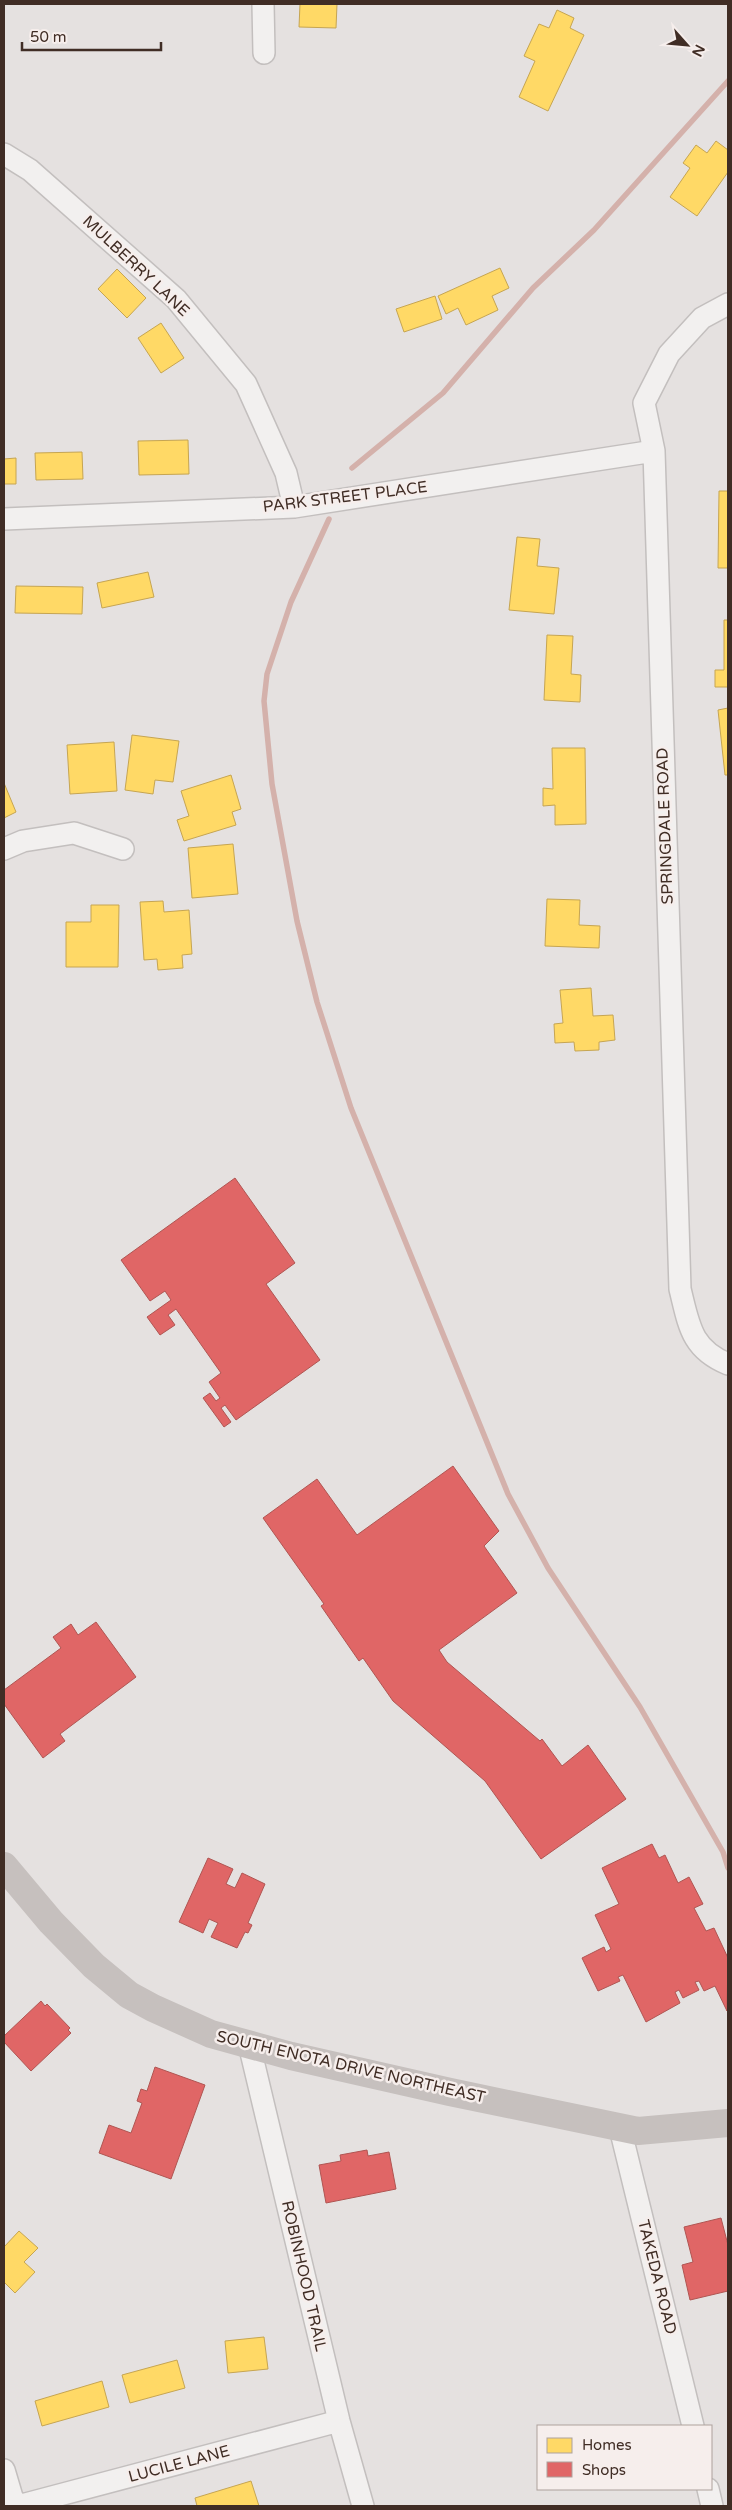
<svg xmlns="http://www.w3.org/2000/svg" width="732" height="2510" font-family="'Varela Round',sans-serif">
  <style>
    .homes { fill: #ffd966; stroke: #c6a552 }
    .shops { fill: #e06666; stroke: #b05552 }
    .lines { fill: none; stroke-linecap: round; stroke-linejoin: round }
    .stream { stroke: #d4b1ab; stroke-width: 5.5 }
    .street-casing { stroke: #c3bfbe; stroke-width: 24 }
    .street { stroke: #f2f0ef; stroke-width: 21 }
    .secondary { stroke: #c6c0be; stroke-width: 28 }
    .labels { text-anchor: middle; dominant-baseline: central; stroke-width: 5; stroke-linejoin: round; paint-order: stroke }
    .street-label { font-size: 16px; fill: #402d25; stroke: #f6eeec }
  </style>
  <rect width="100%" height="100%" fill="#e5e1e0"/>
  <path class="homes" d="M 300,4 L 337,4 L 336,28 L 299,27 Z
    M 557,10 L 574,18 L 570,28 L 584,35 L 548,111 L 519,97 L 535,61 L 524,56 L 539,24 L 549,28 Z
    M 716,141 L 728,150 L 728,172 L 697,216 L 670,197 L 690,168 L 683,163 L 696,145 L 707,153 Z
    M 500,268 L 509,288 L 492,296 L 498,310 L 466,325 L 458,308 L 446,314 L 438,296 Z
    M 117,269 L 146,298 L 127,318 L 98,289 Z
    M 435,296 L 442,319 L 404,332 L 396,309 Z
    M 161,323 L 184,358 L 161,373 L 138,338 Z
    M 188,440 L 189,474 L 139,475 L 138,441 Z
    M 82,452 L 83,479 L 36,480 L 35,453 Z
    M 16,458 L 16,484 L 4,484 L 4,459 Z
    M 719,491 L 728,491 L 728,568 L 718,568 Z
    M 517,537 L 540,539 L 537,566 L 559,568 L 554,614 L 509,610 Z
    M 148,572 L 154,597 L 102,608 L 97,583 Z
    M 16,586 L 83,587 L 82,614 L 15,613 Z
    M 724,620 L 728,620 L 728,687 L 715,687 L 715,670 L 724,670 Z
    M 547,635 L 573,636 L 571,674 L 581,675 L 580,702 L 544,700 Z
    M 728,708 L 728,775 L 725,775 L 718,710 Z
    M 132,735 L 179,741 L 173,782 L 155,780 L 153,794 L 125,790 Z
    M 114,742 L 117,791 L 70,794 L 67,745 Z
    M 552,748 L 585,748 L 586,824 L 555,825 L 555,805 L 543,806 L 543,788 L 553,789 Z
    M 231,775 L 241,809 L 232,812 L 236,825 L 184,841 L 177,820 L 189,816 L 181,791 Z
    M 4,783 L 16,812 L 4,818 Z
    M 233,844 L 238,894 L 192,898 L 188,848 Z
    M 547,899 L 580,900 L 579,925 L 600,926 L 599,948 L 545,946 Z
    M 163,901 L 164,912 L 189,910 L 192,954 L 182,955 L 183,968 L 158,970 L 157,959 L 144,960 L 140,902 Z
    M 91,905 L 119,905 L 118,967 L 66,967 L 66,922 L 91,922 Z
    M 591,988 L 593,1016 L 613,1015 L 615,1040 L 599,1042 L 599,1050 L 575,1051 L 574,1042 L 555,1043 L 554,1024 L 563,1023 L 560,990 Z
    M 19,2231 L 38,2248 L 24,2262 L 35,2272 L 15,2293 L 4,2282 L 4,2247 Z
    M 264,2337 L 268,2369 L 228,2373 L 225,2341 Z
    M 177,2360 L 185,2388 L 130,2403 L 122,2375 Z
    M 102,2381 L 109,2407 L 42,2426 L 35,2401 Z
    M 251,2481 L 259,2506 L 197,2506 L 195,2498 Z"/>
  <path class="shops" d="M 235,1178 L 295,1263 L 266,1284 L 320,1360 L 236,1420 L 225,1405 L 221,1408 L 231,1422 L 224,1427 L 203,1398 L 210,1393 L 216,1401 L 220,1398 L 209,1382 L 221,1373 L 176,1309 L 168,1315 L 175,1325 L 160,1335 L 147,1317 L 171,1300 L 165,1291 L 150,1301 L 121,1260 Z
    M 453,1466 L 499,1531 L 484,1546 L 517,1593 L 439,1650 L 447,1662 L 540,1741 L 542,1739 L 562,1766 L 588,1745 L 626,1799 L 541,1859 L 485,1781 L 393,1701 L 363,1658 L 359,1661 L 321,1606 L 324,1604 L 263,1518 L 317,1479 L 357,1535 Z
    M 96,1622 L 136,1677 L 60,1734 L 65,1741 L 43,1758 L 4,1704 L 4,1690 L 61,1648 L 53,1637 L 71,1624 L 78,1635 Z
    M 652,1844 L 659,1858 L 665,1855 L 678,1883 L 689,1877 L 703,1904 L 694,1908 L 706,1931 L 714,1928 L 728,1958 L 727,2011 L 715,1986 L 704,1991 L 699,1981 L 695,1982 L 699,1990 L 683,1998 L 679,1990 L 675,1992 L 680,2003 L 646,2022 L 623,1975 L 618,1977 L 620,1981 L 598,1991 L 582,1958 L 604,1947 L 606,1952 L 611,1949 L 595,1915 L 619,1904 L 602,1868 Z
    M 208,1858 L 233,1869 L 226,1884 L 235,1888 L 242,1873 L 265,1884 L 248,1923 L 252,1925 L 248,1933 L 245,1932 L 237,1948 L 211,1937 L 218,1923 L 209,1919 L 203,1933 L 179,1922 Z
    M 41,2001 L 45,2006 L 47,2004 L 70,2028 L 68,2030 L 71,2033 L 31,2071 L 4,2042 L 4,2036 Z
    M 155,2067 L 205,2085 L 171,2179 L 99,2153 L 109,2125 L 131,2133 L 142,2103 L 137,2101 L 141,2089 L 147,2091 Z
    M 367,2150 L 368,2156 L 389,2152 L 396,2189 L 326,2203 L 319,2165 L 341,2161 L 340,2155 Z
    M 721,2218 L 728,2245 L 728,2291 L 690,2300 L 682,2265 L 693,2262 L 684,2227 Z"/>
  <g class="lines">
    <path class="stream" d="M 352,468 L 443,393 L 533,288 L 594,230 L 728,81
      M 329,519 L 291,602 L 267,674 L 264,701 L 272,784 L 297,921 L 317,1002 L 351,1108 L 508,1494 L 548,1568 L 640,1707 L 723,1852 L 728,1868"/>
    <g class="street-casing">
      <path id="street" d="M 263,4 L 264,53
        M 4,154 L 30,170 L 176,299 L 246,384 L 286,473 L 294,507
        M 728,304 L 702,318 L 669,354 L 644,403 L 654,451 L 680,1289 C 689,1325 691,1349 728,1364
        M 4,519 L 294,507 L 654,451
        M 4,849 L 23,841 L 74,833 L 123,849
        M 249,2044 L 339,2421 L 363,2506
        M 620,2128 L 693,2426
        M 4,2470 L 12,2497 L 18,2506
        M 708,2489 L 712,2506
        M 18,2506 L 339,2421"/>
    </g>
    <use href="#street" class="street"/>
    <path class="secondary" d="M 4,1866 L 51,1922 L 94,1966 L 129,1995 L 153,2008 L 211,2034 L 291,2056 L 450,2092 L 638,2131 L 728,2123"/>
  </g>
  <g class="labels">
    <g class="street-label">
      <text transform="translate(136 266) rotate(43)">MULBERRY LANE</text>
      <text transform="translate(345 497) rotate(-7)">PARK STREET PLACE</text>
      <text transform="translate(665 826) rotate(-92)">SPRINGDALE ROAD</text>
      <text transform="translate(351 2067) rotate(13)">SOUTH ENOTA DRIVE NORTHEAST</text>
      <text transform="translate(304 2276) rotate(77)">ROBINHOOD TRAIL</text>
      <text transform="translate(657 2277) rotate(76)">TAKEDA ROAD</text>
      <text transform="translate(179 2464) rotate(-15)">LUCILE LANE</text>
    </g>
  </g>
  <rect width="732" height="2510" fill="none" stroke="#402d25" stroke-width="10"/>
  <rect x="537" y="2425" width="175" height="65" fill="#f6eeec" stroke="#ada19c"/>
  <rect x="547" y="2438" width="25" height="15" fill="#ffd966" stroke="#ada19c"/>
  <text x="582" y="2450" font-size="15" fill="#402d25">Homes</text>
  <rect x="547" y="2462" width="25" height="15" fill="#e06666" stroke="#ada19c"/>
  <text x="582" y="2475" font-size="15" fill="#402d25">Shops</text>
  <g transform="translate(687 45) rotate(117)" stroke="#f6eeec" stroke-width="4" paint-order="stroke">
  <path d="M0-4L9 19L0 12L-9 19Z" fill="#402d25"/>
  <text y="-8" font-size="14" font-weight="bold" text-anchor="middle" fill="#402d25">N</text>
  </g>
  <path d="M22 42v8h139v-8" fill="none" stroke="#402d25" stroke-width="2.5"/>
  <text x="30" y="42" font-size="15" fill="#402d25" stroke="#f6eeec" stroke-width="4" paint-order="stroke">50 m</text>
</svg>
